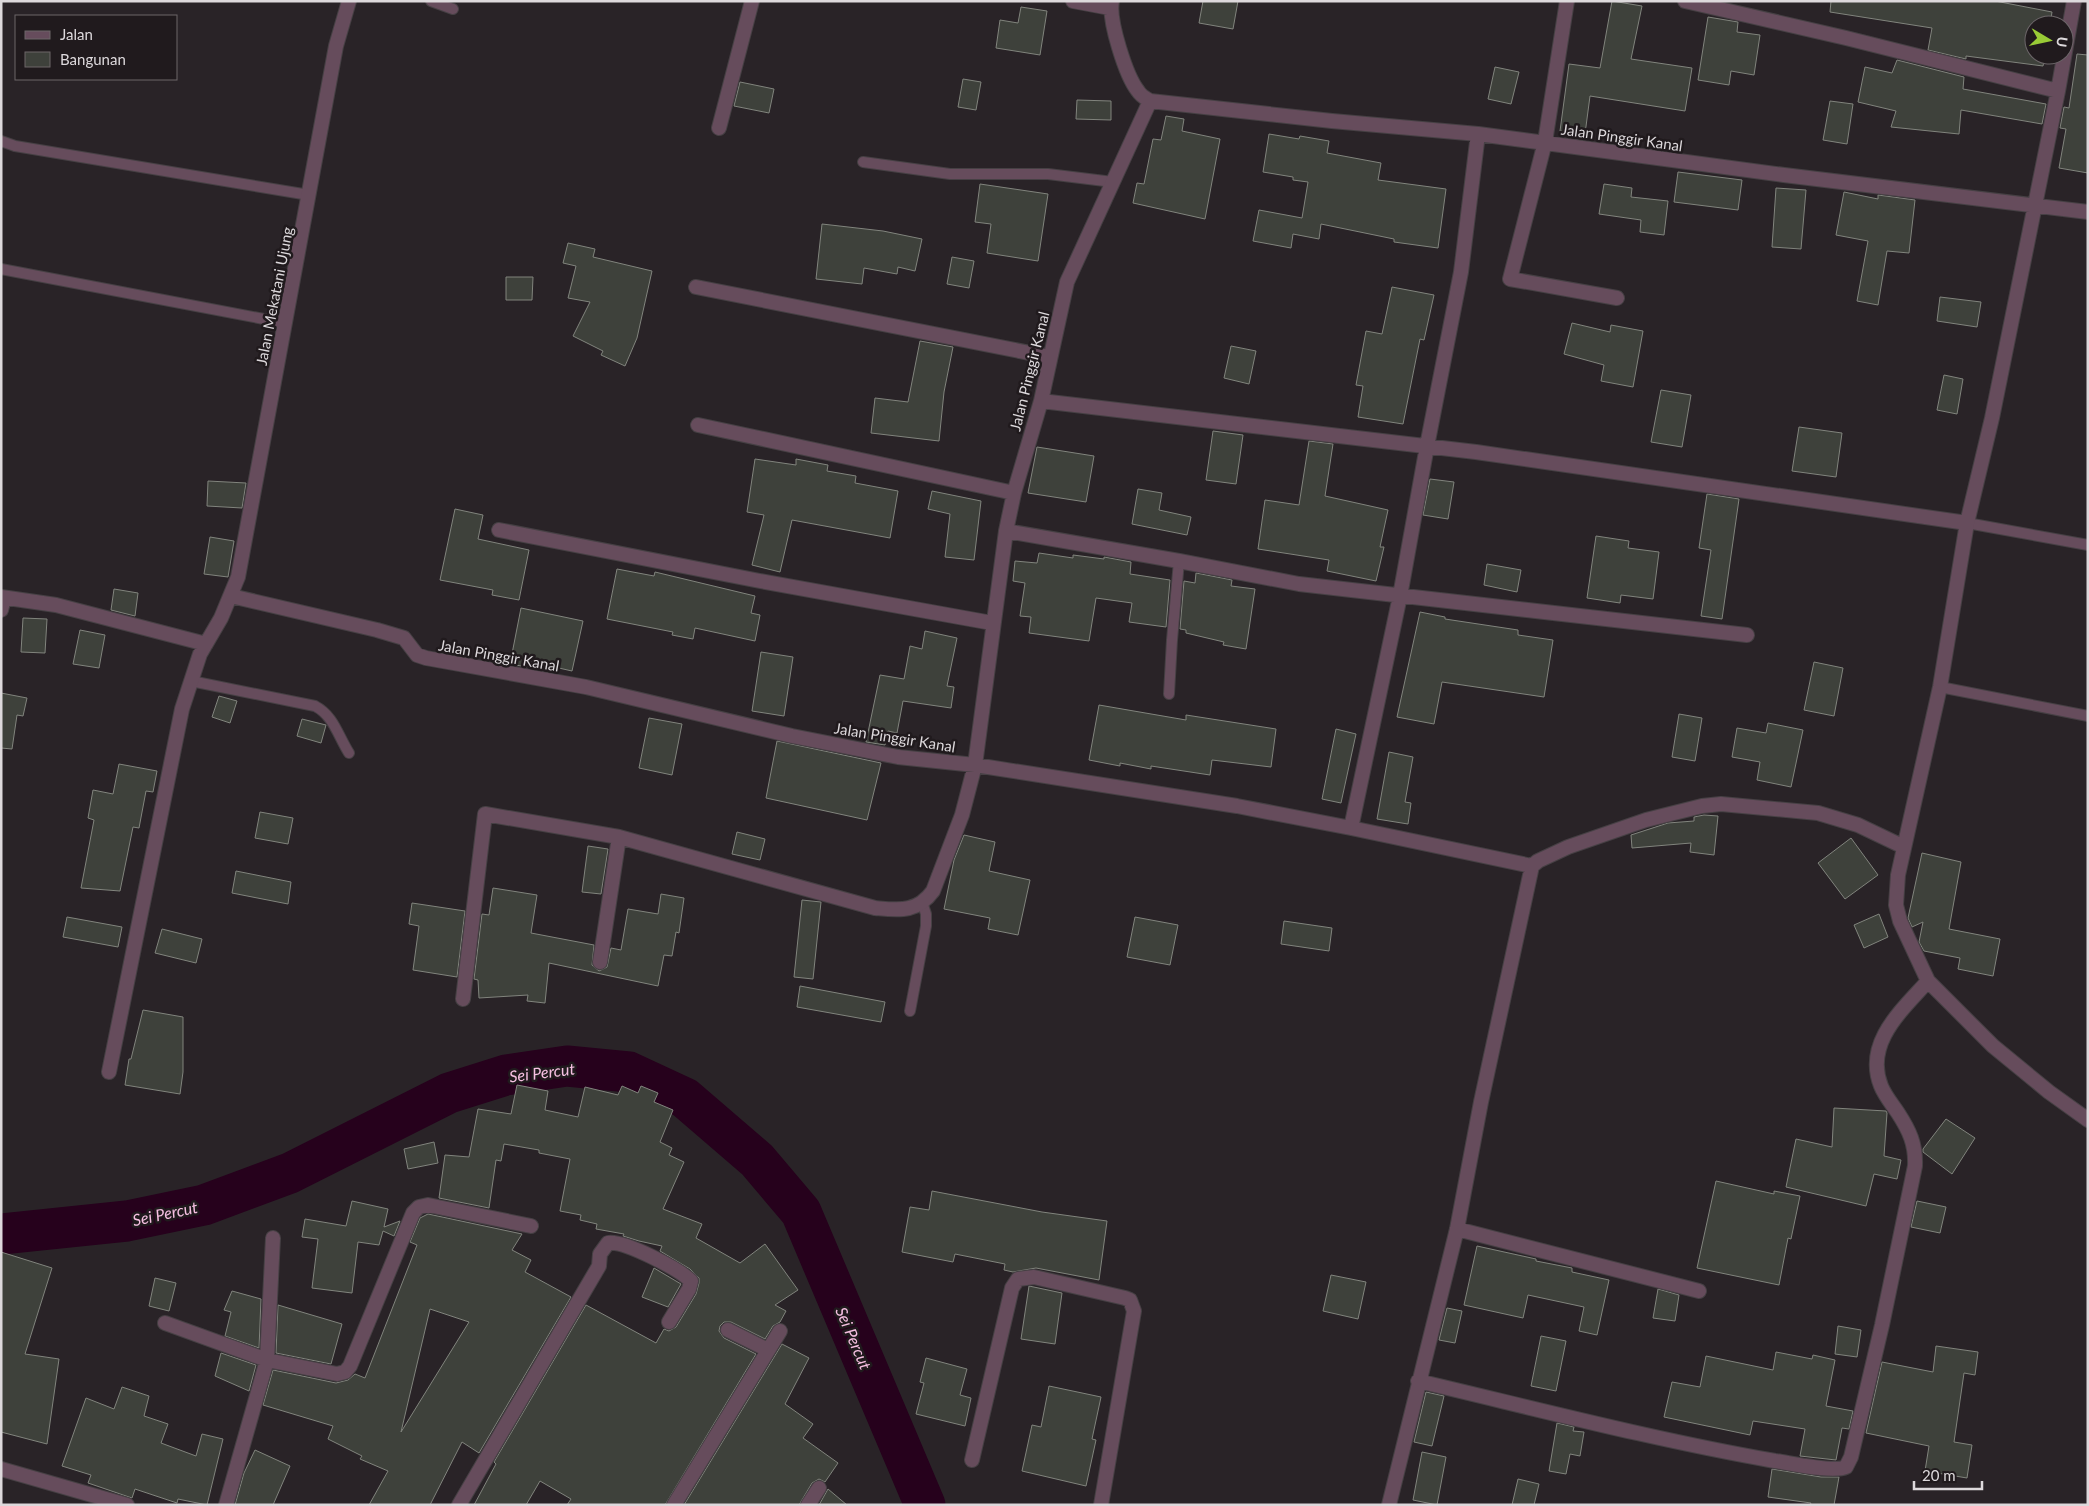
<svg xmlns="http://www.w3.org/2000/svg" width="2089" height="1506" font-family="Lato,sans-serif">
  <style>
    .lines { fill: none; stroke-linecap: round; stroke-linejoin: round }
    .river { stroke: #26011c; stroke-width: 41 }
    .building { fill: #3e413b; stroke: #81847d; fill-rule: evenodd }
    .service-casing { stroke: #464044; stroke-width: 12 }
    .minor-casing { stroke: #464044; stroke-width: 16 }
    .service { stroke: #664c5c; stroke-width: 10 }
    .minor { stroke: #664c5c; stroke-width: 14 }
    .labels { text-anchor: middle; dominant-baseline: central; stroke-width: 5; stroke-linejoin: round; paint-order: stroke }
    .street-label { font-size: 15px; fill: #ddd9dc; stroke: #201a1d }
    .water-label { font-size: 16px; font-style: italic; fill: #f6c0e2; stroke: #201a1d }
  </style>
  <rect width="100%" height="100%" fill="#292327"/>
  <g class="lines">
    <path class="river" d="M 1,1234 L 127,1221 L 204,1205 L 290,1173 L 449,1093 L 506,1075 L 567,1066 L 629,1072 L 685,1098 L 757,1160 L 801,1212 L 925,1505"/>
  </g>
  <path class="building" d="M 1203,1 L 1238,1 L 1233,29 L 1199,23 Z
    M 1612,1 L 1642,6 L 1631,59 L 1692,68 L 1685,111 L 1590,96 L 1585,134 L 1560,131 L 1569,64 L 1600,68 Z
    M 1831,1 L 1995,1 L 2052,12 L 2050,25 L 2034,25 L 2034,55 L 2045,55 L 2043,66 L 1966,56 L 1966,59 L 1928,50 L 1932,28 L 1830,12 Z
    M 1021,7 L 1047,11 L 1040,55 L 996,48 L 1000,20 L 1018,23 Z
    M 1708,17 L 1738,22 L 1737,32 L 1760,35 L 1754,75 L 1731,71 L 1729,85 L 1698,80 Z
    M 2077,54 L 2088,55 L 2088,173 L 2059,168 L 2066,129 L 2060,128 L 2064,107 L 2069,108 Z
    M 1897,60 L 1964,77 L 1963,89 L 2046,104 L 2042,124 L 1961,110 L 1959,134 L 1891,127 L 1896,111 L 1858,102 L 1865,67 L 1892,73 Z
    M 1495,67 L 1519,72 L 1511,104 L 1488,99 Z
    M 963,79 L 981,82 L 976,110 L 958,107 Z
    M 740,82 L 774,89 L 769,113 L 734,106 Z
    M 1077,100 L 1111,101 L 1111,120 L 1076,119 Z
    M 1830,101 L 1853,104 L 1847,144 L 1823,140 Z
    M 1166,116 L 1184,119 L 1182,131 L 1220,139 L 1205,219 L 1133,203 L 1137,183 L 1144,184 L 1153,139 L 1161,140 Z
    M 1269,134 L 1299,139 L 1300,136 L 1329,141 L 1327,153 L 1381,163 L 1378,180 L 1446,189 L 1438,248 L 1394,242 L 1394,239 L 1321,224 L 1319,239 L 1293,234 L 1291,248 L 1253,241 L 1259,210 L 1302,218 L 1308,182 L 1293,180 L 1293,177 L 1263,172 Z
    M 1678,172 L 1742,180 L 1738,210 L 1674,202 Z
    M 980,184 L 1048,194 L 1038,261 L 987,253 L 991,224 L 975,222 Z
    M 1604,184 L 1632,188 L 1631,197 L 1668,201 L 1664,235 L 1640,232 L 1641,220 L 1599,214 Z
    M 1776,188 L 1806,190 L 1801,249 L 1772,247 Z
    M 1844,192 L 1878,199 L 1878,195 L 1915,200 L 1909,253 L 1887,251 L 1878,305 L 1857,301 L 1868,241 L 1836,235 Z
    M 822,224 L 883,231 L 922,239 L 915,271 L 898,267 L 897,274 L 864,268 L 862,284 L 816,279 Z
    M 568,243 L 595,249 L 593,257 L 652,271 L 637,338 L 625,366 L 601,355 L 603,351 L 573,336 L 590,302 L 568,298 L 576,266 L 563,263 Z
    M 952,257 L 974,261 L 969,288 L 947,284 Z
    M 506,277 L 533,277 L 532,300 L 506,300 Z
    M 1392,287 L 1434,295 L 1424,340 L 1420,339 L 1403,424 L 1358,417 L 1363,386 L 1356,385 L 1366,331 L 1382,334 Z
    M 1940,297 L 1981,302 L 1977,327 L 1937,321 Z
    M 1572,323 L 1610,332 L 1611,325 L 1643,331 L 1633,387 L 1601,381 L 1604,365 L 1564,354 Z
    M 920,341 L 953,347 L 944,392 L 939,441 L 871,433 L 875,398 L 908,402 Z
    M 1231,346 L 1256,351 L 1249,384 L 1224,378 Z
    M 1944,375 L 1963,379 L 1957,414 L 1937,410 Z
    M 1661,390 L 1691,395 L 1682,447 L 1651,442 Z
    M 1799,427 L 1842,433 L 1836,477 L 1792,471 Z
    M 1213,431 L 1243,435 L 1236,484 L 1206,480 Z
    M 1309,441 L 1333,444 L 1325,496 L 1388,510 L 1380,547 L 1384,547 L 1376,581 L 1327,571 L 1329,560 L 1258,549 L 1265,500 L 1299,505 Z
    M 1037,447 L 1094,456 L 1086,502 L 1028,493 Z
    M 755,459 L 796,465 L 796,459 L 828,465 L 827,471 L 856,476 L 855,483 L 898,491 L 890,538 L 792,520 L 780,572 L 752,565 L 764,515 L 747,512 Z
    M 1430,479 L 1454,482 L 1448,519 L 1423,515 Z
    M 208,481 L 246,483 L 242,508 L 207,506 Z
    M 1138,489 L 1162,493 L 1159,510 L 1191,517 L 1187,535 L 1132,524 Z
    M 932,491 L 981,501 L 974,560 L 945,557 L 950,514 L 928,509 Z
    M 1707,494 L 1739,499 L 1722,619 L 1701,616 L 1711,550 L 1699,548 Z
    M 455,509 L 483,515 L 478,539 L 529,550 L 519,600 L 492,595 L 493,590 L 440,580 Z
    M 1596,536 L 1629,541 L 1628,548 L 1659,552 L 1653,599 L 1621,595 L 1620,603 L 1587,598 Z
    M 210,537 L 234,541 L 228,577 L 204,574 Z
    M 1039,553 L 1073,558 L 1073,555 L 1104,559 L 1104,557 L 1131,562 L 1130,574 L 1170,580 L 1166,627 L 1129,622 L 1132,603 L 1096,598 L 1089,641 L 1029,633 L 1031,617 L 1020,616 L 1025,583 L 1013,581 L 1015,561 L 1037,563 Z
    M 1487,564 L 1521,570 L 1517,592 L 1484,585 Z
    M 617,569 L 654,576 L 655,572 L 755,596 L 751,613 L 760,615 L 755,641 L 695,628 L 693,639 L 672,635 L 673,632 L 607,619 Z
    M 1196,573 L 1232,580 L 1231,586 L 1255,589 L 1246,649 L 1223,645 L 1224,642 L 1186,633 L 1186,630 L 1180,629 L 1184,581 L 1195,583 Z
    M 114,589 L 138,593 L 135,616 L 111,610 Z
    M 521,608 L 583,621 L 572,671 L 528,661 L 527,667 L 510,664 Z
    M 1420,612 L 1445,617 L 1445,619 L 1518,630 L 1518,635 L 1553,640 L 1544,697 L 1442,682 L 1434,724 L 1397,717 Z
    M 23,618 L 47,619 L 45,653 L 21,652 Z
    M 80,630 L 105,635 L 99,668 L 73,664 Z
    M 925,631 L 957,638 L 947,686 L 954,687 L 951,708 L 903,701 L 897,733 L 888,731 L 885,745 L 866,742 L 880,675 L 904,679 L 910,646 L 922,649 Z
    M 761,652 L 793,657 L 784,716 L 752,711 Z
    M 1814,662 L 1843,668 L 1834,716 L 1804,710 Z
    M 1,693 L 27,698 L 23,716 L 17,715 L 12,749 L 1,748 Z
    M 219,696 L 237,701 L 230,723 L 212,717 Z
    M 1099,705 L 1186,720 L 1186,715 L 1276,729 L 1271,767 L 1212,760 L 1210,775 L 1151,766 L 1151,769 L 1120,763 L 1120,766 L 1089,760 Z
    M 1679,714 L 1702,718 L 1695,761 L 1672,757 Z
    M 649,718 L 682,724 L 672,775 L 639,768 Z
    M 302,719 L 326,725 L 321,743 L 297,736 Z
    M 1768,723 L 1803,730 L 1791,787 L 1757,780 L 1760,762 L 1732,757 L 1737,728 L 1766,733 Z
    M 1336,729 L 1356,734 L 1341,803 L 1322,799 Z
    M 777,741 L 881,763 L 867,820 L 766,798 Z
    M 1389,752 L 1413,757 L 1405,802 L 1411,803 L 1408,824 L 1377,819 Z
    M 119,764 L 157,771 L 153,792 L 146,791 L 139,828 L 133,827 L 120,891 L 81,888 L 94,820 L 88,818 L 93,790 L 113,794 Z
    M 260,812 L 293,818 L 288,844 L 255,838 Z
    M 1704,815 L 1718,816 L 1714,855 L 1690,852 L 1691,843 L 1632,848 L 1631,835 L 1668,823 L 1694,821 L 1694,817 Z
    M 737,832 L 765,839 L 760,860 L 732,854 Z
    M 964,835 L 995,842 L 989,871 L 1030,880 L 1018,935 L 988,929 L 990,918 L 944,909 L 954,860 Z
    M 1851,838 L 1878,875 L 1845,899 L 1818,863 Z
    M 588,846 L 608,849 L 601,894 L 582,892 Z
    M 1922,853 L 1961,862 L 1949,929 L 2000,939 L 1993,976 L 1958,969 L 1960,958 L 1924,951 L 1919,942 L 1923,922 L 1912,927 L 1908,918 Z
    M 236,871 L 291,882 L 288,904 L 232,893 Z
    M 493,888 L 537,895 L 531,933 L 594,945 L 592,965 L 599,971 L 607,967 L 611,948 L 621,950 L 628,909 L 658,914 L 661,894 L 684,898 L 679,933 L 676,932 L 672,956 L 664,955 L 658,986 L 549,963 L 545,1003 L 527,1001 L 528,995 L 479,998 L 478,980 L 474,979 L 482,914 L 489,915 Z
    M 802,900 L 821,902 L 813,979 L 794,977 Z
    M 412,903 L 465,911 L 457,977 L 413,970 L 419,926 L 409,924 Z
    M 1879,914 L 1888,937 L 1864,948 L 1854,925 Z
    M 67,917 L 122,927 L 118,947 L 63,937 Z
    M 1135,917 L 1178,925 L 1170,965 L 1127,957 Z
    M 1284,921 L 1332,928 L 1329,951 L 1281,944 Z
    M 162,929 L 202,939 L 196,963 L 155,953 Z
    M 800,986 L 885,1002 L 881,1022 L 797,1007 Z
    M 143,1010 L 183,1017 L 183,1072 L 180,1094 L 125,1085 L 129,1059 L 131,1059 Z
    M 517,1085 L 548,1091 L 545,1110 L 578,1117 L 585,1087 L 618,1095 L 622,1086 L 638,1093 L 641,1086 L 658,1093 L 654,1102 L 673,1110 L 660,1142 L 672,1148 L 669,1155 L 684,1162 L 663,1209 L 702,1224 L 696,1238 L 740,1263 L 765,1244 L 798,1290 L 775,1305 L 786,1311 L 780,1322 L 773,1326 L 765,1339 L 731,1322 L 724,1322 L 720,1326 L 719,1331 L 724,1338 L 756,1354 L 665,1505 L 567,1505 L 571,1499 L 540,1481 L 526,1505 L 474,1505 L 496,1464 L 494,1462 L 586,1305 L 656,1343 L 664,1329 L 669,1331 L 676,1327 L 696,1294 L 699,1283 L 699,1278 L 690,1269 L 660,1251 L 662,1246 L 639,1241 L 623,1236 L 624,1234 L 596,1229 L 597,1224 L 580,1220 L 581,1215 L 560,1211 L 570,1159 L 539,1153 L 539,1150 L 504,1144 L 501,1161 L 496,1160 L 489,1208 L 439,1198 L 445,1155 L 469,1157 L 478,1109 L 511,1114 Z
    M 1834,1108 L 1886,1111 L 1887,1113 L 1884,1156 L 1901,1160 L 1897,1179 L 1874,1174 L 1866,1206 L 1786,1187 L 1796,1139 L 1832,1147 Z
    M 1946,1119 L 1975,1138 L 1952,1174 L 1923,1152 L 1923,1149 Z
    M 434,1142 L 438,1163 L 408,1169 L 404,1149 Z
    M 1716,1181 L 1774,1194 L 1774,1191 L 1800,1196 L 1791,1239 L 1788,1238 L 1779,1285 L 1697,1268 Z
    M 932,1191 L 1042,1212 L 1107,1221 L 1099,1280 L 1036,1268 L 1013,1272 L 1004,1270 L 1005,1264 L 955,1254 L 953,1262 L 902,1252 L 910,1207 L 929,1210 Z
    M 352,1201 L 388,1209 L 384,1227 L 400,1221 L 394,1236 L 383,1231 L 379,1245 L 358,1242 L 352,1293 L 312,1288 L 318,1239 L 302,1237 L 305,1219 L 346,1226 Z
    M 1917,1201 L 1946,1207 L 1940,1233 L 1911,1227 Z
    M 428,1214 L 522,1234 L 512,1250 L 531,1260 L 525,1272 L 571,1297 L 479,1453 L 462,1442 L 430,1505 L 369,1505 L 388,1471 L 360,1459 L 362,1456 L 328,1439 L 333,1426 L 263,1405 L 273,1370 L 336,1383 L 348,1380 L 355,1374 L 365,1378 L 417,1245 L 410,1242 L 420,1218 ZM 430,1309 L 469,1322 L 401,1432 Z
    M 1477,1246 L 1536,1259 L 1536,1261 L 1572,1268 L 1572,1272 L 1609,1280 L 1597,1335 L 1579,1331 L 1584,1307 L 1528,1295 L 1523,1318 L 1464,1305 Z
    M 1,1252 L 52,1268 L 25,1354 L 59,1359 L 47,1444 L 1,1432 Z
    M 654,1268 L 681,1284 L 668,1307 L 642,1297 Z
    M 1331,1275 L 1366,1282 L 1358,1319 L 1323,1311 Z
    M 155,1278 L 176,1283 L 169,1311 L 149,1306 Z
    M 1029,1286 L 1062,1293 L 1055,1344 L 1021,1339 Z
    M 1658,1289 L 1679,1295 L 1675,1321 L 1653,1318 Z
    M 232,1291 L 261,1299 L 259,1348 L 225,1336 L 231,1312 L 224,1310 Z
    M 278,1305 L 342,1324 L 331,1364 L 276,1353 Z
    M 1447,1308 L 1462,1311 L 1455,1343 L 1439,1340 Z
    M 1838,1326 L 1861,1330 L 1857,1357 L 1835,1354 Z
    M 1541,1336 L 1566,1341 L 1556,1391 L 1531,1386 Z
    M 782,1344 L 809,1358 L 785,1404 L 813,1424 L 803,1438 L 838,1463 L 825,1482 L 819,1479 L 812,1483 L 799,1505 L 684,1505 Z
    M 1936,1346 L 1978,1352 L 1975,1375 L 1964,1373 L 1954,1442 L 1972,1445 L 1967,1478 L 1925,1471 L 1929,1446 L 1866,1433 L 1882,1362 L 1933,1372 Z
    M 1776,1352 L 1812,1359 L 1813,1355 L 1835,1360 L 1826,1406 L 1853,1411 L 1849,1429 L 1842,1428 L 1836,1460 L 1800,1456 L 1805,1429 L 1753,1421 L 1750,1435 L 1664,1417 L 1672,1382 L 1700,1387 L 1706,1356 L 1773,1370 Z
    M 221,1353 L 256,1365 L 249,1391 L 215,1376 Z
    M 926,1358 L 967,1369 L 960,1395 L 971,1398 L 965,1426 L 916,1414 L 924,1383 L 920,1382 Z
    M 1049,1386 L 1101,1397 L 1092,1439 L 1096,1440 L 1086,1486 L 1022,1471 L 1032,1425 L 1041,1427 Z
    M 122,1387 L 149,1396 L 144,1416 L 168,1424 L 161,1443 L 196,1456 L 202,1434 L 223,1439 L 207,1505 L 178,1499 L 177,1503 L 135,1489 L 132,1498 L 88,1483 L 91,1475 L 62,1466 L 86,1398 L 114,1409 Z
    M 1426,1392 L 1444,1396 L 1432,1446 L 1414,1442 Z
    M 1557,1423 L 1574,1427 L 1573,1431 L 1584,1432 L 1580,1456 L 1570,1454 L 1566,1474 L 1549,1471 Z
    M 255,1450 L 290,1466 L 273,1505 L 235,1505 L 244,1473 Z
    M 1422,1452 L 1446,1457 L 1437,1505 L 1413,1500 Z
    M 1772,1469 L 1821,1477 L 1839,1477 L 1834,1505 L 1810,1505 L 1811,1503 L 1768,1497 Z
    M 1518,1479 L 1539,1484 L 1534,1505 L 1512,1505 Z
    M 828,1489 L 847,1505 L 819,1505 Z"/>
  <g class="lines">
    <g class="service-casing">
      <path id="service" d="M 431,1 L 453,9
        M 1,141 L 15,146 L 309,195
        M 863,162 L 950,174 L 1048,174 L 1113,182
        M 1,269 L 285,323
        M 1967,523 L 2088,545
        M 191,681 L 315,706 C 334,716 338,736 349,753
        M 1940,687 L 2088,716
        M 1169,694 L 1172,640 L 1179,561
        M 910,1011 L 926,926 L 926,914 L 922,902"/>
    </g>
    <g class="minor-casing">
      <path id="minor" d="M 1073,1 L 1110,8
        M 1112,1 C 1108,20 1126,76 1138,91 C 1141,96 1145,98 1150,101 L 1332,121 L 1478,134 L 1784,175 L 2088,212
        M 1567,1 L 1545,142 L 1510,279 L 1617,298
        M 1685,1 L 1846,38 L 2058,91
        M 2074,1 L 2058,91 L 1992,418 L 1967,523 L 1940,687 L 1898,875 L 1896,905 L 1900,921 L 1928,981 L 1993,1046 L 2049,1092 L 2088,1120
        M 719,128 L 752,1
        M 696,287 L 1050,357
        M 1041,401 L 1476,452 L 1967,523
        M 698,425 L 1014,493
        M 499,530 L 760,581 L 992,623
        M 1006,531 L 1179,561 L 1299,584 L 1747,635
        M 231,596 L 377,630 L 404,638 L 417,655 L 426,658 L 586,687 L 792,736 L 898,757 L 975,765 L 1237,806 L 1351,828 L 1532,866
        M 1,597 L 56,605 L 206,644
        M 1,610 L 4,598
        M 1351,828 L 1400,596 L 1427,446 L 1461,272 L 1478,134
        M 600,962 L 619,837
        M 463,999 L 485,814 L 619,837 L 875,908 C 899,910 917,913 933,891 L 962,815 L 975,765 L 1006,531 L 1014,493 L 1041,401 L 1067,282 L 1150,101
        M 109,1072 L 182,709 L 200,654 L 221,618 L 238,577 L 336,46 L 349,1
        M 1457,1229 L 1699,1291
        M 165,1323 L 267,1360 L 337,1374 L 345,1372 L 350,1366 L 413,1213 L 419,1207 L 428,1205 L 531,1226
        M 728,1330 L 768,1350
        M 1418,1381 C 1537,1409 1655,1440 1775,1461 C 1790,1463 1833,1473 1846,1467 L 1851,1457 L 1882,1325 L 1915,1166 C 1916,1144 1909,1130 1898,1113 C 1892,1104 1885,1096 1881,1086 C 1864,1043 1901,1011 1928,981
        M 972,1460 L 1012,1288 L 1018,1279 L 1034,1277 L 1125,1298 L 1130,1300 L 1134,1311 L 1101,1505
        M 1,1469 L 127,1505
        M 226,1505 L 267,1360 L 273,1238
        M 459,1505 L 599,1266 L 600,1254 L 608,1243 C 624,1240 679,1269 691,1281 L 689,1289 L 669,1322
        M 674,1505 L 780,1331
        M 808,1505 L 819,1488
        M 1389,1505 L 1457,1229 L 1481,1102 L 1532,866 L 1538,861 L 1568,847 L 1646,820 L 1702,806 L 1721,804 L 1818,813 L 1858,825 L 1904,847"/>
    </g>
    <use href="#service" class="service"/>
    <use href="#minor" class="minor"/>
  </g>
  <g class="labels">
    <g class="street-label">
      <text transform="translate(1622 137) rotate(8)">Jalan Pinggir Kanal</text>
      <text transform="translate(274 296) rotate(-79)">Jalan Mekatani Ujung</text>
      <text transform="translate(1029 371) rotate(-76)">Jalan Pinggir Kanal</text>
      <text transform="translate(499 655) rotate(10)">Jalan Pinggir Kanal</text>
      <text transform="translate(895 737) rotate(9)">Jalan Pinggir Kanal</text>
    </g>
    <g class="water-label">
      <text transform="translate(542 1072) rotate(-7)">Sei Percut</text>
      <text transform="translate(165 1213) rotate(-12)">Sei Percut</text>
      <text transform="translate(854 1338) rotate(67)">Sei Percut</text>
    </g>
  </g>
  <rect width="2089" height="1506" fill="none" stroke="#ddd9dc" stroke-width="5"/>
  <rect x="15" y="15" width="162" height="65" fill="#201a1d" stroke="#6c6669"/>
  <rect x="25" y="31" width="25" height="8" fill="#664c5c" stroke="#6c6669"/>
  <text x="60" y="40" font-size="15" fill="#ddd9dc">Jalan</text>
  <rect x="25" y="52" width="25" height="15" fill="#3e413b" stroke="#6c6669"/>
  <text x="60" y="65" font-size="15" fill="#ddd9dc">Bangunan</text>
  <g transform="translate(2049 40) rotate(99)"><circle r="24" fill="#201a1d" stroke="#6c6669"/>
  <path d="M0-4L9 19L0 12L-9 19Z" fill="#99cb36"/>
  <text y="-8" font-size="14" font-weight="bold" text-anchor="middle" fill="#ddd9dc">U</text>
  </g>
  <path d="M1914 1481v8h68v-8" fill="none" stroke="#ddd9dc" stroke-width="2.5"/>
  <text x="1922" y="1481" font-size="15" fill="#ddd9dc" stroke="#201a1d" stroke-width="4" paint-order="stroke">20 m</text>
</svg>
